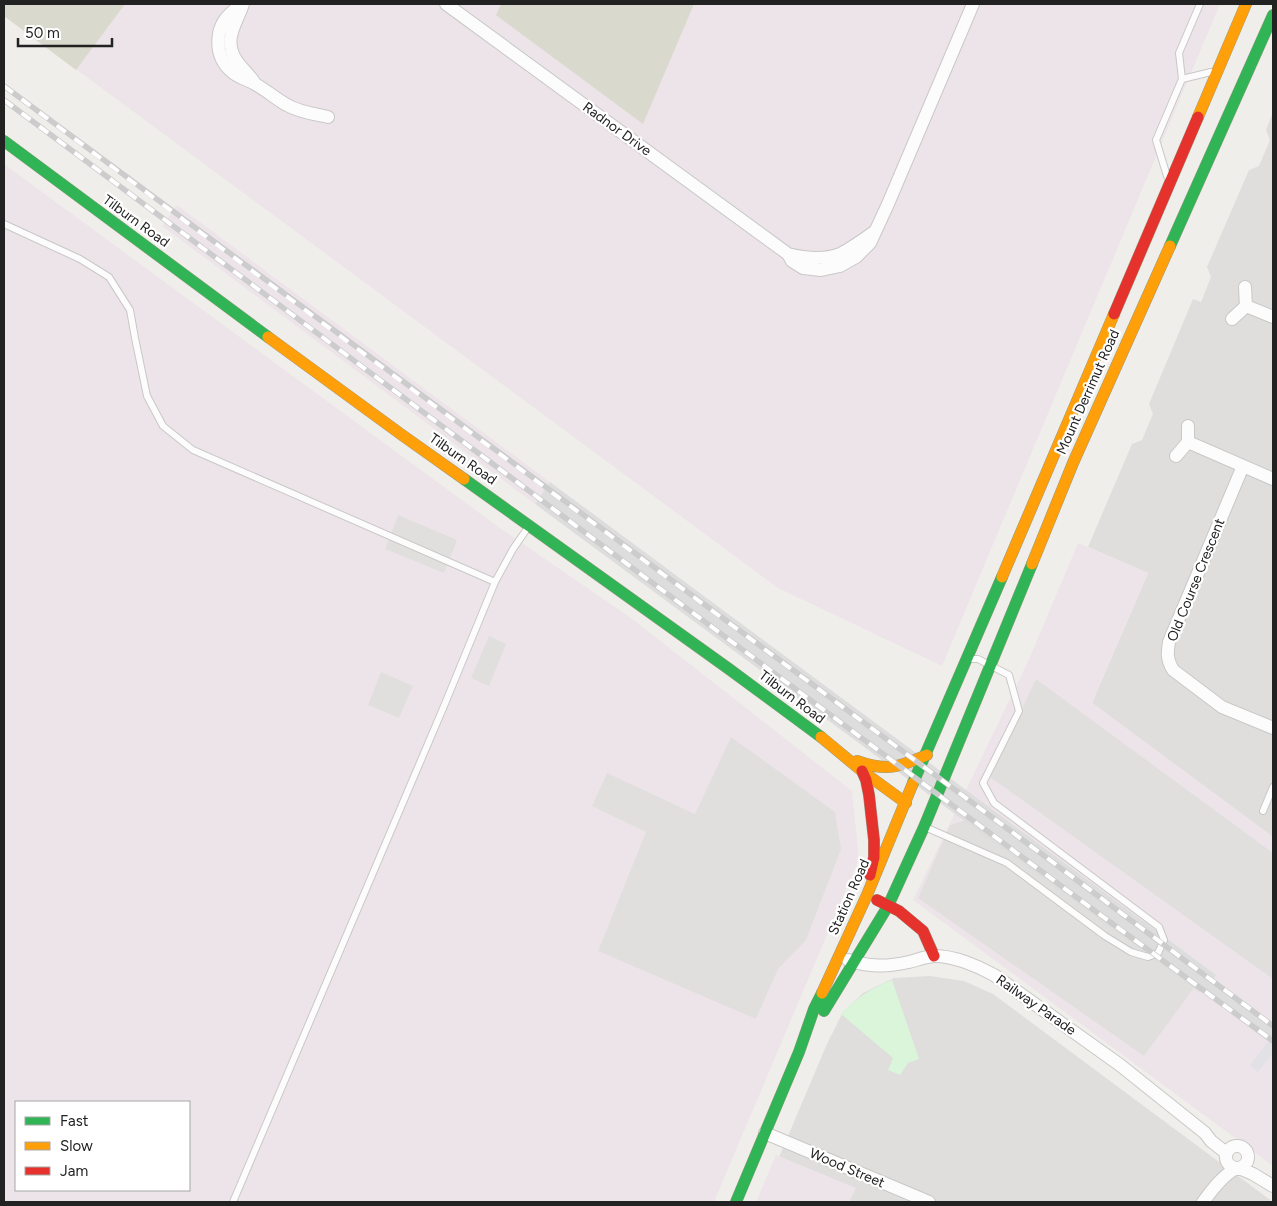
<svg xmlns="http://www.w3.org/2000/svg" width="1277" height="1206" font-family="Figtree,sans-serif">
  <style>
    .residential { fill: #dfdedc }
    .industrial { fill: #ede4e9; fill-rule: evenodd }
    .construction { fill: #d9d9cd }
    .park { fill: #daf5da }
    .parking { fill: #e0dfde }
    .plaza { fill: #e2e1e5 }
    .pier { fill: #dedddd }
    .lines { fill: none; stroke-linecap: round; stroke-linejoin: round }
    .lane-casing { stroke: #c9c8c7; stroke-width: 8 }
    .street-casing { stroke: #c9c8c7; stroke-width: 14 }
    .fast-casing { stroke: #999a82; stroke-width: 12 }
    .slow-casing { stroke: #999a82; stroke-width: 12 }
    .jam-casing { stroke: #999a82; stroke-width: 12 }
    .lane { stroke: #fdfcfc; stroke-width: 6 }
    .street { stroke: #fdfcfc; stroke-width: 12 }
    .fast { stroke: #30b455; stroke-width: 11 }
    .slow { stroke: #ff9f0a; stroke-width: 11 }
    .jam { stroke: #e5322d; stroke-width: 11 }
    .rail-casing { stroke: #ccc; stroke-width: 5.5 }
    .rail { stroke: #fff; stroke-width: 4; stroke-dasharray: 11; stroke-linecap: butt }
    .labels { text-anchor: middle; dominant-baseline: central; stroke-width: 4.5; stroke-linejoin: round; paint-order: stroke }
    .street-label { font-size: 14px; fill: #222; stroke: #fff }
  </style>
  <rect width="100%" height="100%" fill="#f0eeeb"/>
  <path class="residential" d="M 1273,112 L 1273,837 L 1092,703 L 1148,573 L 1088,547 L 1132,444 L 1142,440 L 1153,414 L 1149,404 L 1193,299 L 1201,302 L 1211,277 L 1207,267 L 1249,170 L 1259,166 L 1270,140 L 1266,130 Z
    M 930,976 L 964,981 L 993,994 L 1273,1202 L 760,1202 L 827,1044 L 843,1012 L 863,993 L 894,978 Z"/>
  <path class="industrial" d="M 4,4 L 1220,4 L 942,666 L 778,588 L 4,16 Z
    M 4,164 L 500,528 L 631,618 L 852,791 L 859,859 L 714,1202 L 4,1202 ZM 16,1102 L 189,1102 L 189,1190 L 16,1190 Z
    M 177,205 L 550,482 L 535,504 L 162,226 Z
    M 1078,543 L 1148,573 L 1092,703 L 1273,837 L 1273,1166 L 913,900 L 1030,657 Z
    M 776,1155 L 856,1188 L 849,1202 L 756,1202 Z"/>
  <path class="construction" d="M 4,4 L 125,4 L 76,70 L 4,16 Z
    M 501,4 L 694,4 L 643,124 L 496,15 Z"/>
  <path class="park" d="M 892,980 L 919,1059 L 908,1063 L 900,1075 L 888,1070 L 893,1058 L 841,1014 C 856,998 872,988 892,980 Z"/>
  <path class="parking" d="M 398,515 L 457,540 L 444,573 L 385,549 Z
    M 489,636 L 506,644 L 489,686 L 471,678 Z
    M 381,672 L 413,686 L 399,718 L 368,705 Z
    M 1036,679 L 1273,853 L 1273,979 L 990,777 Z
    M 731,737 L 835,812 L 841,849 L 806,940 L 778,969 L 756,1019 L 598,951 L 646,832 L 592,806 L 607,773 L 695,814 Z
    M 970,819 L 1196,985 L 1144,1056 L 918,898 L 950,825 Z"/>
  <path class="plaza" d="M 1273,1035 L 1273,1053 L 1258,1072 L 1250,1065 Z"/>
  <path class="pier" d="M 550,482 L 1216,975 L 1213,979 L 1273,1023 L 1273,1045 L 1201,991 L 1199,992 L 1024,865 L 535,504 Z"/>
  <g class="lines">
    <g class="lane-casing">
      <path id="lane" d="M 1182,79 L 1179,53 L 1200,4
        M 1167,176 L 1156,140 L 1182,79 L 1211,72
        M 4,224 L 80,259 L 109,277 L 130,310 L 135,338 L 147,396 L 163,426 L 193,450 L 495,582
        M 1263,811 L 1273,787
        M 925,827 L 1007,863 L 1105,936 L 1131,952 L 1148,957 L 1158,953 L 1164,940 L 1159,927 L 994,803 L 983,783 L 1019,711 L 1009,675 L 978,659 L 971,659
        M 233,1202 L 444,706 L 495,582 L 513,549 L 529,526"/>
    </g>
    <g class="street-casing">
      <path id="street" d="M 243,4 C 239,7 234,10 231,13 C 214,28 214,56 231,71 C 238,78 247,79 255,84 C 266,90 276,99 287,105 C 299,112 314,114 328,117
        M 243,4 C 236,25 223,39 236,60 C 241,68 249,74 254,82
        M 446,4 L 788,254 C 804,258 824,260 840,254 C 852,248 863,240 874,232
        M 788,254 L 792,261 L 803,268 L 821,270 L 840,266 L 856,257 L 870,243 L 888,204 L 973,4
        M 1246,306 L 1273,317
        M 1232,319 L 1246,306 L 1245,287
        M 1188,442 L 1273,479
        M 1176,456 L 1188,442 L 1188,426
        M 1243,466 L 1169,642 C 1167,654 1167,660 1173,670 L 1222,707 L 1273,728
        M 848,960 C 869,967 887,967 909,962 C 917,960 927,956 935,956 C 954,956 978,966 994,975 L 1120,1065 L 1205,1133 L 1211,1141 L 1225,1152 L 1226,1157
        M 765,1133 L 929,1202
        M1226 1157a11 11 0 1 1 22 0a11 11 0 1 1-22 0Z
        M 1239,1168 L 1253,1174 L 1273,1186
        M 1203,1202 C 1212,1190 1223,1175 1237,1168"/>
    </g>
    <g class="fast-casing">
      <path id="fast" d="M 4,141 L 268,337
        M 1170,246 L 1273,15
        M 464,479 L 729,669 L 821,737
        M 913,783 L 1002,577
        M 824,1011 L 888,906 L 924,827 L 1032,564
        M 736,1202 L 799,1052 L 814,1009 L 822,993"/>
    </g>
    <g class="slow-casing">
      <path id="slow" d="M 1198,117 L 1246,4
        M 268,337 L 402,435 L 464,479
        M 1032,564 L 1073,463 L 1170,246
        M 1002,577 L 1114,314
        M 821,737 L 862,771 L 906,803
        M 857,761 C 887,772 899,767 927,755
        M 822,993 L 867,895 L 913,783"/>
    </g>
    <g class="jam-casing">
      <path id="jam" d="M 1114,314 L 1198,117
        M 862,771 L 866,780 L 869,795 L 874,840 L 874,857 L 870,875
        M 877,900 L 899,911 L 923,931 L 934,956"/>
    </g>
    <use href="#lane" class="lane"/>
    <use href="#street" class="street"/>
    <use href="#fast" class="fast"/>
    <use href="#slow" class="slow"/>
    <use href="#jam" class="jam"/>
    <g class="rail-casing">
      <path id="rail" d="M 4,86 C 425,401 851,711 1273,1026
        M 4,100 L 658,587 L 1095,911 L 1273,1041"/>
    </g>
    <use href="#rail" class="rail"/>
  </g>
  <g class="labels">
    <g class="street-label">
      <text transform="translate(617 129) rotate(36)">Radnor Drive</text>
      <text transform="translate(136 221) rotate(36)">Tilburn Road</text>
      <text transform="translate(1088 392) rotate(-66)">Mount Derrimut Road</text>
      <text transform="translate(463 459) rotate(35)">Tilburn Road</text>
      <text transform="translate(1196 580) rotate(-68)">Old Course Crescent</text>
      <text transform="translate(792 697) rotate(37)">Tilburn Road</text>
      <text transform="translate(849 897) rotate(-66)">Station Road</text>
      <text transform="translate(1036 1005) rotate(35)">Railway Parade</text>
      <text transform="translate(847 1168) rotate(23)">Wood Street</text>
    </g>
  </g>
  <rect width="1277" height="1206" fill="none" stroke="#222222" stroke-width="10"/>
  <rect x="15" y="1101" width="175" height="90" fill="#ffffff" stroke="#a7a7a7"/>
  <rect x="25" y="1117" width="25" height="8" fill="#30b455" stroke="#a7a7a7"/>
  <text x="60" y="1126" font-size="15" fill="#222222">Fast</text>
  <rect x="25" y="1142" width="25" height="8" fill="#ff9f0a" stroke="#a7a7a7"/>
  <text x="60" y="1151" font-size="15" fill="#222222">Slow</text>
  <rect x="25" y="1167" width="25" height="8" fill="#e5322d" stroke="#a7a7a7"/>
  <text x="60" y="1176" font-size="15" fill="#222222">Jam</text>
  <path d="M18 38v8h94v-8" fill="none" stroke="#222222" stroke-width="2.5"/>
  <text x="25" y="38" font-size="15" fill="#222222" stroke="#ffffff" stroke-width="4" paint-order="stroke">50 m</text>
</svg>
